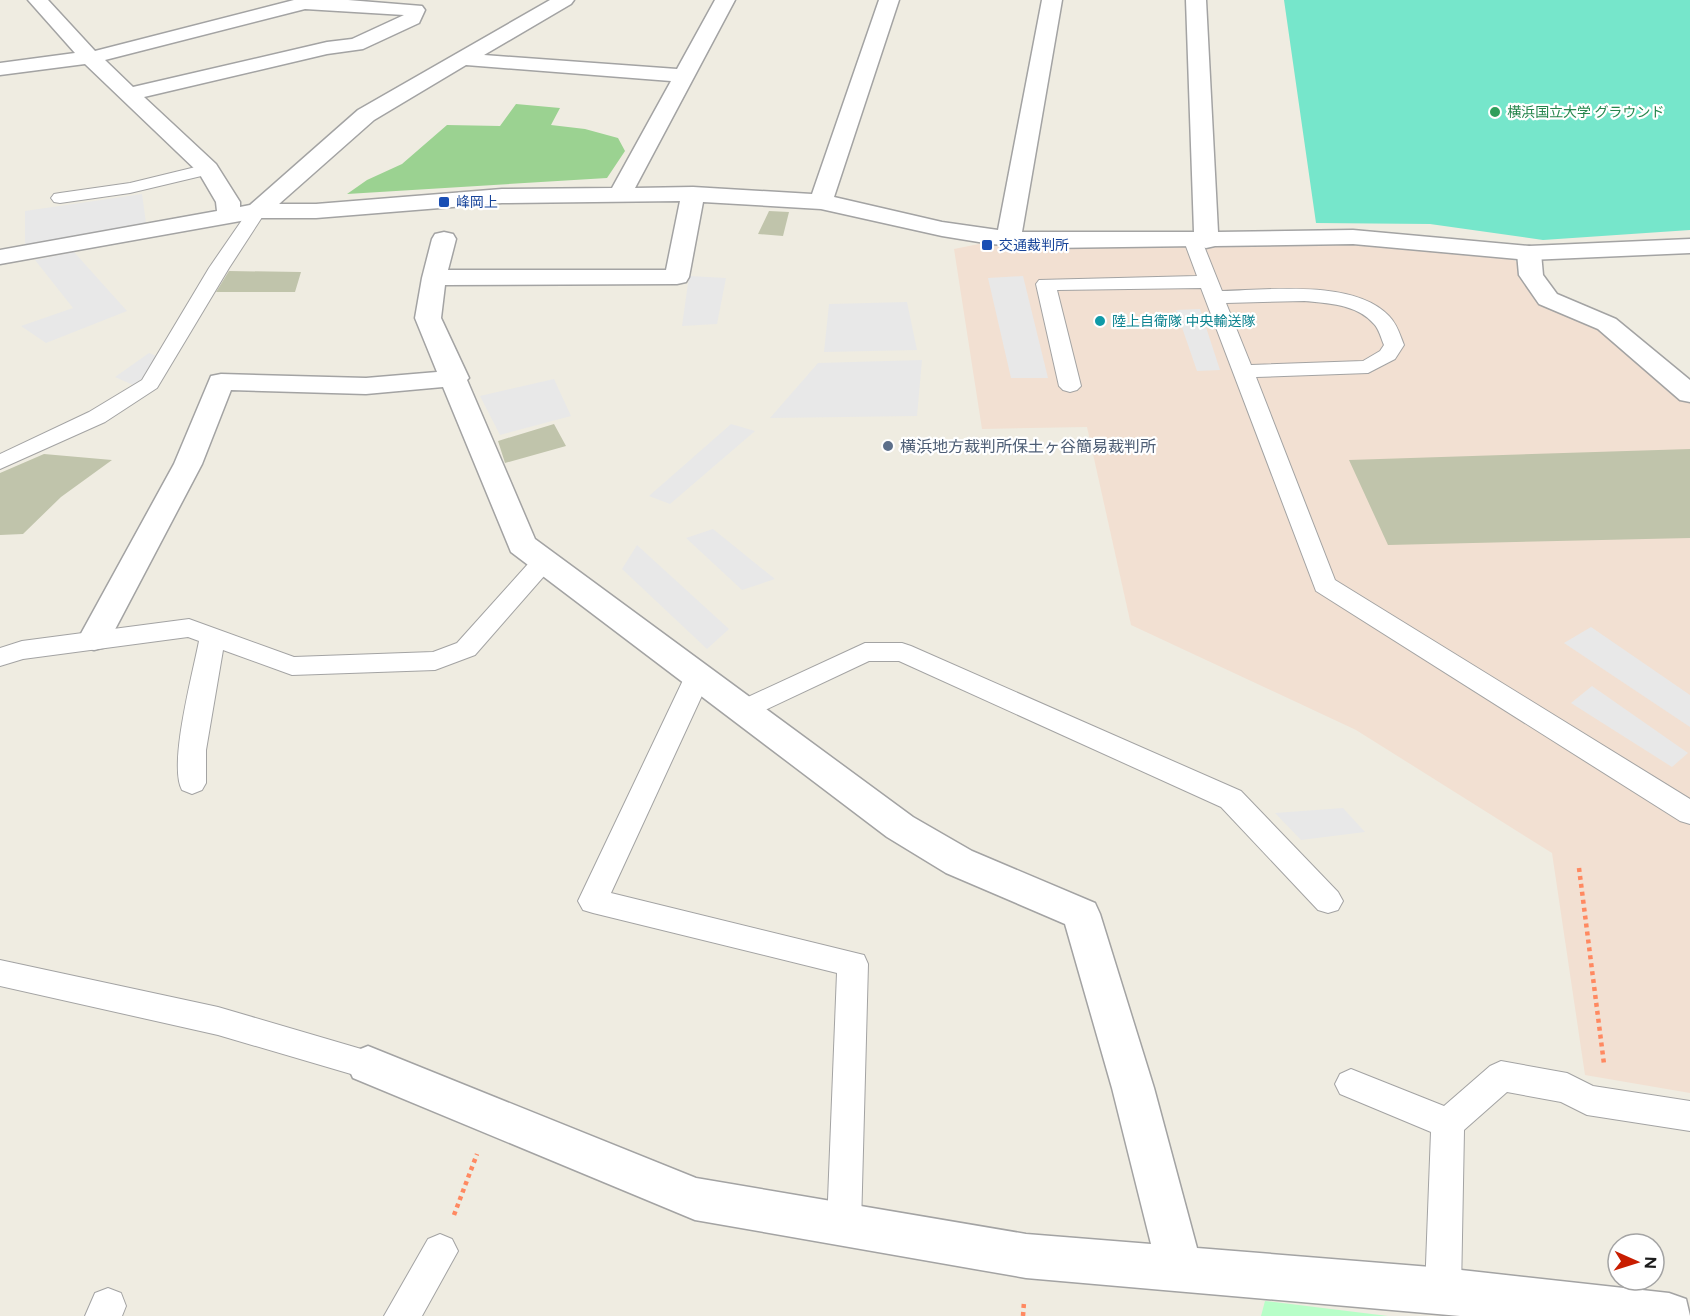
<svg xmlns="http://www.w3.org/2000/svg" width="1690" height="1316" font-family="Figtree,'Noto Sans JP',sans-serif">
  <style>
    .military { fill: #f2e0d2 }
    .construction { fill: #c0c4ab }
    .forest { fill: #9bd291 }
    .park { fill: #b8fec8 }
    .pitch { fill: #76e6cb }
    .parking { fill: #e8e8e8 }
    .lines { fill: none; stroke-linecap: round; stroke-linejoin: round }
    .service-casing { stroke: #a3a3a3; stroke-width: 2 }
    .pedestrian-casing { stroke: #a3a3a3; stroke-width: 3 }
    .minor-casing { stroke: #a3a3a3; stroke-width: 3 }
    .path { stroke: #ff8961; stroke-width: 4.5; stroke-dasharray: 4 4; stroke-linecap: butt }
    .service { fill: #fff; fill-rule: evenodd }
    .pedestrian { fill: #fff; fill-rule: evenodd }
    .minor { fill: #fff; fill-rule: evenodd }
    .leisure-dot { fill: #2e9e5b; stroke: #fff; stroke-width: 2 }
    .transit-dot { fill: #1a4fb4; stroke: #fff; stroke-width: 2 }
    .culture-dot { fill: #0f9aa8; stroke: #fff; stroke-width: 2 }
    .service-dot { fill: #5c6f8a; stroke: #fff; stroke-width: 2 }
    .labels { text-anchor: middle; dominant-baseline: central; stroke-width: 4.5; stroke-linejoin: round; paint-order: stroke }
    .far-leisure-label { font-size: 14px; fill: #27864d; stroke: #fff; text-anchor: start }
    .far-transit-label { font-size: 14px; fill: #164399; stroke: #fff; text-anchor: start }
    .far-culture-label { font-size: 14px; fill: #0d838f; stroke: #fff; text-anchor: start }
    .service-label { font-size: 16px; fill: #4e5e75; stroke: #fff; text-anchor: start }
  </style>
  <rect width="100%" height="100%" fill="#efece1"/>
  <path class="military" d="M 1353,237 L 1505,252 L 1531,275 L 1539,289 L 1607,324 L 1690,394 L 1690,1093 L 1585,1075 L 1552,853 L 1356,730 L 1131,625 L 1087,427 L 982,429 L 954,249 L 1009,238 Z"/>
  <path class="construction" d="M 769,211 L 789,212 L 783,236 L 758,234 Z
    M 229,271 L 301,272 L 295,292 L 216,292 Z
    M 554,424 L 566,446 L 505,463 L 498,441 Z
    M 1690,449 L 1690,538 L 1388,545 L 1349,460 Z
    M 44,454 L 112,460 L 61,497 L 23,534 L 0,535 L 0,473 Z"/>
  <path class="forest" d="M 516,104 L 560,108 L 551,125 L 585,129 L 618,138 L 625,151 L 607,178 L 347,194 L 367,180 L 402,164 L 447,125 L 500,126 Z"/>
  <path class="park" d="M 1265,1301 L 1388,1316 L 1261,1316 Z"/>
  <path class="pitch" d="M 1284,0 L 1690,0 L 1690,230 L 1543,240 L 1430,224 L 1316,223 Z"/>
  <path class="parking" d="M 142,194 L 146,223 L 25,245 L 25,211 Z
    M 74,252 L 127,311 L 46,343 L 21,326 L 73,308 L 35,260 Z
    M 689,276 L 726,278 L 717,324 L 682,326 Z
    M 1023,276 L 1048,378 L 1011,378 L 988,278 Z
    M 907,302 L 917,350 L 824,352 L 829,304 Z
    M 1200,309 L 1220,370 L 1197,371 L 1176,310 Z
    M 149,353 L 161,358 L 149,374 L 133,385 L 115,377 Z
    M 922,360 L 917,416 L 770,418 L 818,363 Z
    M 554,379 L 571,416 L 500,435 L 480,396 Z
    M 731,424 L 755,431 L 670,504 L 649,496 Z
    M 713,529 L 775,579 L 742,590 L 686,538 Z
    M 637,545 L 729,629 L 707,649 L 622,569 Z
    M 1591,627 L 1690,695 L 1690,727 L 1564,643 Z
    M 1592,686 L 1688,753 L 1672,767 L 1571,703 Z
    M 1343,808 L 1365,832 L 1301,840 L 1275,813 Z"/>
  <g class="lines">
    <g class="service-casing">
      <path id="service" d="M 208,164 L 214,165 L 217,169 L 214,173 L 130,193 L 60,203 L 54,202 L 51,198 L 54,194 L 60,193 L 130,183 Z
        M 257,206 L 263,207 L 266,211 L 229,268 L 157,388 L 105,422 L 0,469 L 0,454 L 89,412 L 142,380 L 209,268 L 251,207 Z
        M 1193,235 L 1200,237 L 1202,241 L 1222,291 C 1268,290 1355,279 1389,316 C 1397,324 1400,335 1404,345 L 1395,359 L 1368,373 L 1256,377 L 1335,580 L 1690,799 L 1690,824 L 1680,821 L 1316,591 L 1201,288 L 1057,290 L 1081,386 L 1077,390 L 1070,392 L 1063,390 L 1059,386 L 1036,284 L 1039,280 L 1197,276 L 1184,241 L 1186,237 ZM 1304,301 C 1327,303 1357,304 1374,324 C 1379,329 1381,338 1384,345 L 1380,351 L 1363,361 L 1251,365 L 1226,303 Z
        M 544,553 L 552,555 L 556,561 L 552,567 L 475,655 L 435,670 L 292,675 L 223,650 L 206,750 L 206,783 L 202,790 L 192,794 L 182,790 C 168,765 193,673 199,641 L 188,637 L 23,659 L 0,666 L 0,648 L 22,641 L 189,619 L 294,657 L 433,652 L 457,643 L 536,555 Z
        M 865,643 L 902,643 L 911,646 L 1241,791 L 1338,892 L 1343,901 L 1338,910 L 1328,913 L 1318,910 L 1221,807 L 899,661 L 869,661 L 744,720 L 735,717 L 731,710 L 735,703 Z
        M 698,667 L 707,669 L 711,676 L 611,893 L 864,955 L 868,964 L 861,1225 L 856,1237 L 844,1242 L 832,1237 L 827,1225 L 837,973 L 593,913 L 583,910 L 578,901 L 685,676 L 689,669 Z
        M 0,960 L 218,1007 L 368,1051 L 379,1055 L 384,1065 L 379,1075 L 368,1079 L 218,1035 L 0,986 Z
        M 1501,1061 L 1567,1073 L 1593,1086 L 1690,1101 L 1690,1131 L 1587,1115 L 1561,1102 L 1507,1092 L 1464,1130 L 1461,1291 L 1456,1304 L 1443,1309 L 1430,1304 L 1425,1291 L 1431,1132 L 1340,1094 L 1335,1084 L 1340,1074 L 1351,1069 L 1444,1106 L 1490,1066 Z
        M 440,1234 L 452,1239 L 458,1251 L 422,1316 L 384,1316 L 428,1239 Z
        M 108,1288 L 121,1293 L 126,1306 L 122,1316 L 85,1316 L 95,1293 Z"/>
    </g>
    <g class="pedestrian-casing">
      <path id="pedestrian" d="M 1529,246 L 1538,248 L 1541,253 L 1543,275 L 1557,294 L 1616,319 L 1690,380 L 1690,402 L 1680,400 L 1598,329 L 1539,304 L 1519,275 L 1517,253 L 1520,248 Z"/>
    </g>
    <g class="minor-casing">
      <path id="minor" d="M 28,0 L 48,0 L 95,51 L 294,0 L 348,0 L 422,6 L 425,10 L 419,23 L 363,49 L 327,54 L 144,97 L 216,164 L 240,202 L 240,207 L 250,205 L 358,110 L 550,0 L 574,0 L 571,4 L 484,55 L 677,69 L 715,0 L 735,0 L 635,188 L 693,187 L 812,194 L 879,0 L 899,0 L 834,197 L 942,222 L 998,230 L 1042,0 L 1062,0 L 1022,232 L 1194,232 L 1186,0 L 1206,0 L 1218,232 L 1353,230 L 1529,246 L 1690,239 L 1690,253 L 1529,260 L 1353,244 L 1215,246 L 1206,248 L 1198,246 L 1047,248 L 991,244 L 942,236 L 821,209 L 703,202 L 689,277 L 686,282 L 677,284 L 445,285 L 441,318 L 469,378 L 467,380 L 535,539 L 913,817 L 972,851 L 1095,903 L 1100,914 L 1154,1088 L 1197,1248 L 1443,1268 L 1669,1293 L 1686,1299 L 1690,1316 L 1460,1316 L 1026,1278 L 695,1220 L 353,1078 L 347,1065 L 353,1052 L 368,1046 L 696,1178 L 1026,1234 L 1151,1244 L 1112,1088 L 1065,924 L 946,873 L 887,837 L 511,552 L 443,387 L 366,394 L 231,390 L 202,464 L 110,639 L 106,647 L 94,650 L 82,647 L 78,639 L 174,464 L 211,376 L 221,374 L 366,378 L 437,372 L 415,318 L 422,278 L 432,239 L 435,234 L 444,232 L 453,234 L 456,239 L 448,270 L 666,270 L 680,201 L 502,203 L 316,218 L 257,218 L 0,264 L 0,250 L 217,211 L 216,202 L 199,173 L 85,64 L 0,75 L 0,63 L 75,53 ZM 305,9 L 404,15 L 352,39 L 327,42 L 133,87 L 105,60 ZM 466,65 L 671,81 L 612,188 L 502,189 L 316,204 L 279,204 L 374,120 Z"/>
    </g>
    <path class="path" d="M 1579,868 L 1604,1064
      M 454,1215 L 477,1154
      M 1023,1316 L 1024,1302"/>
    <use href="#service" class="service"/>
    <use href="#pedestrian" class="pedestrian"/>
    <use href="#minor" class="minor"/>
  </g>
  <circle class="leisure-dot" cx="1495" cy="112" r="6"/>
  <g class="transit-dot">
    <rect x="438" y="196" width="12" height="12" rx="3"/>
    <rect x="981" y="239" width="12" height="12" rx="3"/>
  </g>
  <circle class="culture-dot" cx="1100" cy="321" r="6"/>
  <circle class="service-dot" cx="888" cy="446" r="6"/>
  <g class="labels">
    <g class="far-leisure-label">
      <text x="1507" y="112">横浜国立大学 グラウンド</text>
    </g>
    <g class="far-transit-label">
      <text x="456" y="202">峰岡上</text>
      <text x="999" y="245">交通裁判所</text>
    </g>
    <g class="far-culture-label">
      <text x="1112" y="321">陸上自衛隊 中央輸送隊</text>
    </g>
    <g class="service-label">
      <text x="900" y="446">横浜地方裁判所保土ヶ谷簡易裁判所</text>
    </g>
  </g>
  <g transform="translate(1636 1262) rotate(93)"><circle r="28" fill="#ffffff" stroke="#a4a4a4" stroke-width="1.5"/>
  <path d="M0-4.5L10 22L0 15L-10 22Z" fill="#c81d00"/>
  <text y="-9" font-size="16" font-weight="bold" text-anchor="middle" fill="#1c1c1c">N</text>
  </g>
</svg>
